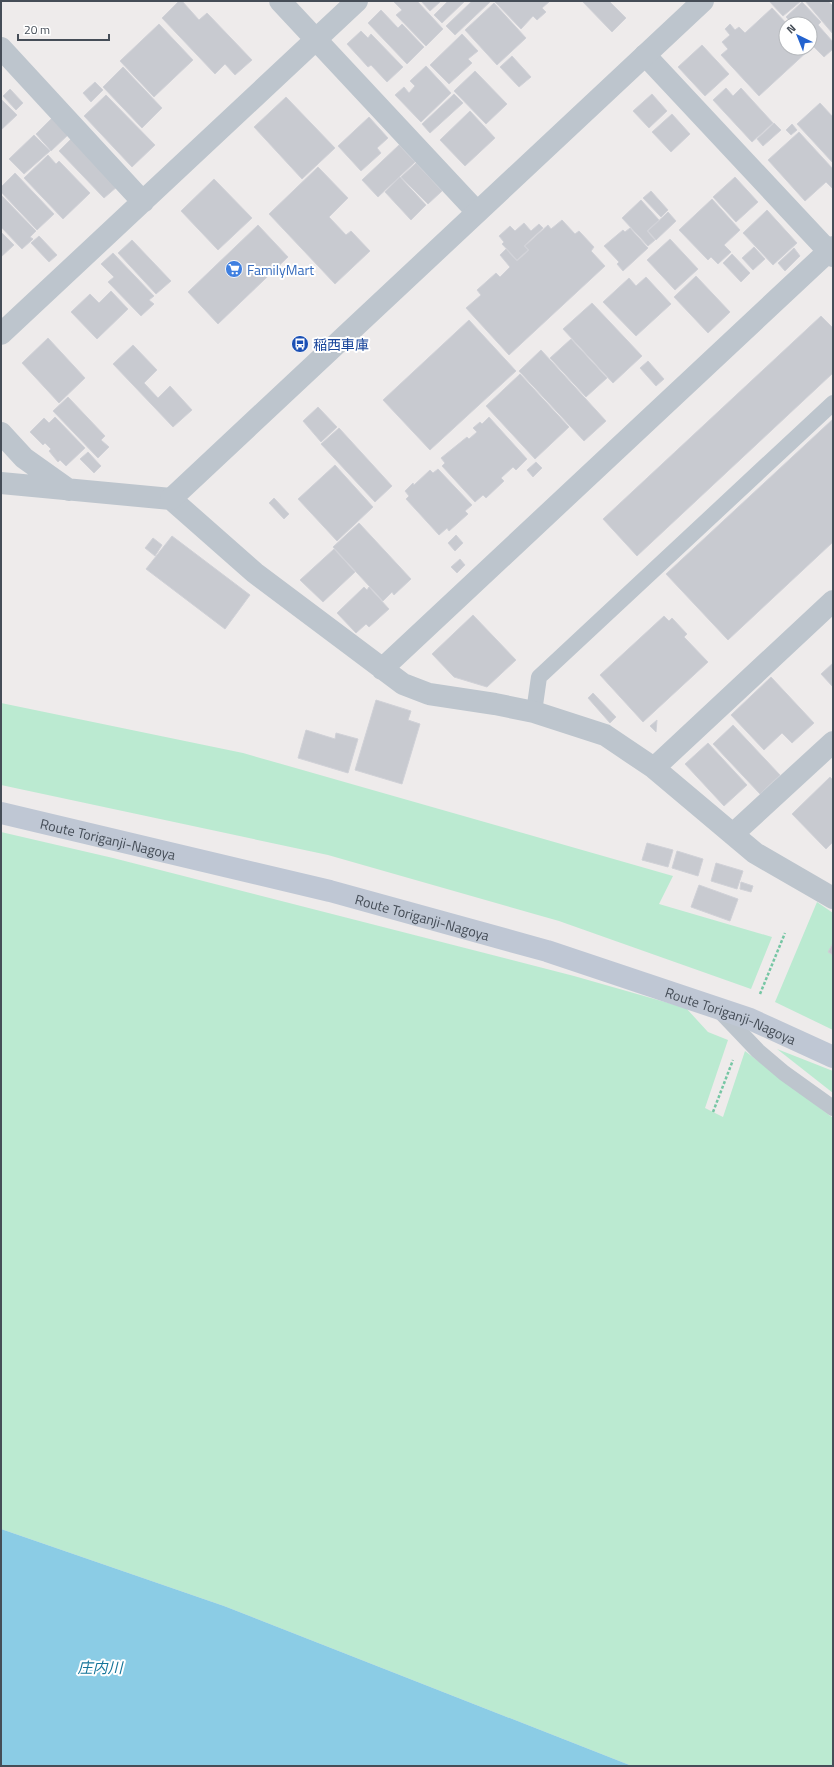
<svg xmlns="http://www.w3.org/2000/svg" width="834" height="1767" font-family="'Titillium Web','Noto Sans JP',sans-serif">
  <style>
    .green { fill: #bbead1 }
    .water { fill: #8bcce5 }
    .building { fill: #c8cad0; stroke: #d0d1d7 }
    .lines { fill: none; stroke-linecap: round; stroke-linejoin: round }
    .path { stroke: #76c6a4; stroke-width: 2.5; stroke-dasharray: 3 2; stroke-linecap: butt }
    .service { stroke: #bdc5cd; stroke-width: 16 }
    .minor { stroke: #bdc5cd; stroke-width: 22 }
    .tertiary { stroke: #bdc5cd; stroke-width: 22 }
    .secondary { stroke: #bfc7d4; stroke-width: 22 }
    .labels { text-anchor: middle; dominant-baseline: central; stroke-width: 4; stroke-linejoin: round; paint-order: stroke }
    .shop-label { font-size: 14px; fill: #366cbe; stroke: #fff; text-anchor: start }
    .transit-label { font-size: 14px; fill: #164399; stroke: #fff; text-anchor: start }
    .street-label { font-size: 14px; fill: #454d57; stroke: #fff }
    .water-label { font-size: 15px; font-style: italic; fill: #15759a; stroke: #fff }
  </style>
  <rect width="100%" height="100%" fill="#eeebeb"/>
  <path class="green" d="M 1,703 L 243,753 L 673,876 L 659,904 L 772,937 L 751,989 L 559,921 L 328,855 L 1,785 Z
    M 1,832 L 113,858 L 574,976 L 686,1008 L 708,1032 L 728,1040 L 705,1108 L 723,1117 L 745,1051 L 833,1118 L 833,1766 L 632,1766 L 224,1606 L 1,1529 Z
    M 817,902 L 833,913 L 833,1030 L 775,1002 Z
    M 777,1049 L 833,1071 L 833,1093 Z"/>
  <path class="water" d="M 1,1529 L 224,1606 L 632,1766 L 1,1766 Z"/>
  <path class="building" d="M 179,1 L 182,1 L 199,20 L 207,13 L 252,60 L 235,75 L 225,64 L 215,74 L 162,18 Z
    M 393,1 L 417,1 L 443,29 L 426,46 L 396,15 L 402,10 Z
    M 421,1 L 441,1 L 430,11 Z
    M 448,1 L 465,1 L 442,23 L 434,15 Z
    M 472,1 L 491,1 L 455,35 L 446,26 Z
    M 494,1 L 550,1 L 542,8 L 546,12 L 537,20 L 533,16 L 521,29 Z
    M 582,1 L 609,1 L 626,18 L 612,32 Z
    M 769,1 L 801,1 L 783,16 Z
    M 805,1 L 828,1 L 833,6 L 833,34 Z
    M 802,2 L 821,22 L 818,25 L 833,42 L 833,49 L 824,57 L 810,43 L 810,24 L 793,24 L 786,17 Z
    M 494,3 L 526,38 L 497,65 L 465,30 Z
    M 772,8 L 787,24 L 786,48 L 810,49 L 759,96 L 721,55 L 728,49 L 722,42 L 730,35 L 725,29 L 730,24 L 735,30 L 739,27 L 745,33 Z
    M 381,10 L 398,28 L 402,24 L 424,47 L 407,64 L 368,23 Z
    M 159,24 L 193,60 L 154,97 L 120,61 Z
    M 361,31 L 368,38 L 371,34 L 403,67 L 387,82 L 371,65 L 368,67 L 347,44 Z
    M 462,34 L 478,51 L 468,59 L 472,63 L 449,84 L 430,65 Z
    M 702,45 L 729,74 L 705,96 L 678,67 Z
    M 512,56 L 531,77 L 519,87 L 500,67 Z
    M 426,66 L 451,93 L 421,122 L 395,95 L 404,87 L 409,93 L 415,86 L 410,81 Z
    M 123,67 L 162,108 L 142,128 L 103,87 Z
    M 475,71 L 507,104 L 486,124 L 454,91 Z
    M 95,82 L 103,90 L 91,102 L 83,93 Z
    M 726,88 L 733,96 L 741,88 L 773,123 L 752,142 L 713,100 Z
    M 10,89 L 23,103 L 16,110 L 3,96 Z
    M 454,94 L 463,103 L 430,133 L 422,124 Z
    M 652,94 L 667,111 L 649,128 L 633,111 Z
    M 106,95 L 155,145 L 132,167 L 84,116 Z
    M 286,97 L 335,148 L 302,179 L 254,127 Z
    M 1,99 L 17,115 L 1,130 Z
    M 820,103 L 833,117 L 833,163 L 797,124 Z
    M 470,111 L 495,138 L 465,166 L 440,140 Z
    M 672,114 L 690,134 L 671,152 L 652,132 Z
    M 53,117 L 69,134 L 51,151 L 36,134 Z
    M 369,117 L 388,138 L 377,148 L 381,153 L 361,171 L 338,146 Z
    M 774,123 L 781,130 L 763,146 L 757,139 Z
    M 792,124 L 797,130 L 791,135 L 786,130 Z
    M 799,132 L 833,169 L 833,189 L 826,182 L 805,201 L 768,160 Z
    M 34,135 L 50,151 L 24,174 L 9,159 Z
    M 72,138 L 118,186 L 104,198 L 59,151 Z
    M 399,145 L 415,162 L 378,197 L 362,180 Z
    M 48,155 L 56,164 L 59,161 L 90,193 L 63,219 L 24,178 Z
    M 416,163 L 442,191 L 428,204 L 401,177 Z
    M 318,167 L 348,198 L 329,217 L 346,235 L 351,231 L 370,251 L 335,284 L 269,214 Z
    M 15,173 L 54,214 L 37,230 L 1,192 L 1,187 Z
    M 400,177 L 426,205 L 411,220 L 385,192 Z
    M 735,177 L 758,202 L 736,222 L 713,197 Z
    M 214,179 L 252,218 L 218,250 L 181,211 Z
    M 651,191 L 668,210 L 661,217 L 643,198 Z
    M 2,196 L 36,231 L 30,237 L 33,239 L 22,249 L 1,227 L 1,197 Z
    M 712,199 L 740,230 L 724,245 L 731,252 L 718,264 L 711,257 L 708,260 L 679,230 Z
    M 641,200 L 659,220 L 647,231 L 655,240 L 648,246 L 622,218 Z
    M 767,210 L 797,243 L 773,265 L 743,233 Z
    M 668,212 L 676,221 L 656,240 L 648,231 Z
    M 562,220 L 575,234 L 579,231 L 594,247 L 591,251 L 605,266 L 509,355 L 466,308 L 481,295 L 477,290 L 496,273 L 500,277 L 510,267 L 500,255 L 506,249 L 517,261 L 529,250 L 525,246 L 548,225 L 551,229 Z
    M 524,223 L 531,231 L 539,224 L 543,228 L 524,246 L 528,250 L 517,260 L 502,244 L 504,242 L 499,236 L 510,226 L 515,231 Z
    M 258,225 L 288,257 L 218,324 L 188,292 Z
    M 630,228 L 648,248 L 623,271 L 617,264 L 619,262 L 604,246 L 623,230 L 625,232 Z
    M 1,232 L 14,245 L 1,257 Z
    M 39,236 L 57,255 L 49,262 L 31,243 Z
    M 670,239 L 698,269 L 675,290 L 647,260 Z
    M 132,240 L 171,281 L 156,294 L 118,253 Z
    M 754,247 L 765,259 L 753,270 L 742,258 Z
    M 794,248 L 800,256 L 785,271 L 778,263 Z
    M 113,253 L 154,296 L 149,300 L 154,304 L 141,316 L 108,282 L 114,277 L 101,264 Z
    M 732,254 L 750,273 L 741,282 L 723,263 Z
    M 696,276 L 730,312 L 708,333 L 674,297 Z
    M 646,277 L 671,304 L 636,336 L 603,302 L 629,278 L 636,286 Z
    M 111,291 L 128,309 L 97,339 L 71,312 L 90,294 L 99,303 Z
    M 592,303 L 642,356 L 613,383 L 563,329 Z
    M 821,316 L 833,328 L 833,373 L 637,556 L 603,519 Z
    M 469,320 L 516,371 L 430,450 L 383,400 Z
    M 48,338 L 85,378 L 59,403 L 22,363 Z
    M 571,339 L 607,378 L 586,397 L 550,358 Z
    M 133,345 L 157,370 L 144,383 L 158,398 L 170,386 L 192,410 L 173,427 L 113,364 Z
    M 541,350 L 606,421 L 584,441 L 519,371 Z
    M 648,361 L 664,379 L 656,386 L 640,368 Z
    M 520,374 L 569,427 L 535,459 L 486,406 Z
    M 68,397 L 105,436 L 101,440 L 109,447 L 98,458 L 53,411 Z
    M 318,407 L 337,427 L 321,442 L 303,421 Z
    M 55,417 L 85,448 L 66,466 L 60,460 L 58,462 L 49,451 L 51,449 L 45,443 L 43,445 L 30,432 L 44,418 L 49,423 Z
    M 489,417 L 527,459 L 516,470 L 513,467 L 501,478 L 504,481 L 486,498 L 483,495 L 475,502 L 442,466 L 445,463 L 441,458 L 467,437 L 469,439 L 477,432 L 473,428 L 480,422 L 482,424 Z
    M 833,419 L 833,542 L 728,640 L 666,574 Z
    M 339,428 L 392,486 L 375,502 L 321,444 Z
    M 88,452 L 101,466 L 94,473 L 80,459 Z
    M 536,462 L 542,468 L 533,477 L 527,470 Z
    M 335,465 L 373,507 L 337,541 L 298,499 Z
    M 438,469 L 472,505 L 465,511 L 468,514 L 449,531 L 447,528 L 439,535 L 406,499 L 409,496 L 405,491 L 413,483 L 414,485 L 430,470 L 433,473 Z
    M 274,498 L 289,514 L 284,519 L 269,503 Z
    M 359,523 L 411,579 L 394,595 L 392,592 L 383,601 L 333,547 Z
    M 456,535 L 463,543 L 455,551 L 448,543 Z
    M 172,536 L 250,595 L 225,629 L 146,569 Z
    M 153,538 L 162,545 L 155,556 L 145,548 Z
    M 334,549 L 355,572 L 323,602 L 300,580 Z
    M 460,559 L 465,565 L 457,573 L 451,567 Z
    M 364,587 L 367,590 L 369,587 L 389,609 L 369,627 L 366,624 L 356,633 L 337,613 Z
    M 473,615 L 516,660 L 487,687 L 454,677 L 432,654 Z
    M 664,616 L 669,621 L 672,618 L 687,634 L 684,637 L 708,662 L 643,722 L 600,675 Z
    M 833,663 L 833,687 L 821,674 Z
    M 771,677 L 814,723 L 792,743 L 782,733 L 764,750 L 731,715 Z
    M 593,693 L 616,717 L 610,723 L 588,698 Z
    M 376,700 L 411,711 L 408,720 L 420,724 L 402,784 L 355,770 Z
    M 657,720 L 656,732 L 650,726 Z
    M 733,725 L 780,775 L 760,794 L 713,744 Z
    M 306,730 L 335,739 L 336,733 L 358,739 L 348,773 L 298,758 Z
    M 708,743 L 747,785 L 724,806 L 685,764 Z
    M 830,777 L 833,780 L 833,842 L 826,849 L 792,814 Z
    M 647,843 L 673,850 L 668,867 L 642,860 Z
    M 677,851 L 703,859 L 698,876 L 672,868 Z
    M 716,863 L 743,871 L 737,889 L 711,881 Z
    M 741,882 L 753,886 L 751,892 L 740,889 Z
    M 699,885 L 738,899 L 730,921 L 691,907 Z
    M 833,943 L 833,955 L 828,952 Z"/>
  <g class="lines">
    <path class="path" d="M 760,994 L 785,933
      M 713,1112 L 733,1060"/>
    <path class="service" d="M 534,712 L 539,677 L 833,403
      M 718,1009 L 758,1051 L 784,1073 L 833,1108"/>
    <path class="minor" d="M 280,1 L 477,212
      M 1,48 L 143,202
      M 645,55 L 833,256
      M 1,334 L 357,1
      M 1,433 L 24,458 L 69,490
      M 1,483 L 171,499 L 255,573 L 403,684 L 429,694 L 495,704 L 534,712 L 605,735 L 654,768 L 755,853 L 833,898
      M 382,669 L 833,247
      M 654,768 L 833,601
      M 733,834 L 833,742"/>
    <path class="tertiary" d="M 171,499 L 703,1"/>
    <path class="secondary" id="s1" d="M 1,813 L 330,891 L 547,951 L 750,1019 L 833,1057"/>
  </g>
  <defs>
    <g id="supermarket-disc" transform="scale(0.9)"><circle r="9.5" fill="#3f7fe0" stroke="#fff"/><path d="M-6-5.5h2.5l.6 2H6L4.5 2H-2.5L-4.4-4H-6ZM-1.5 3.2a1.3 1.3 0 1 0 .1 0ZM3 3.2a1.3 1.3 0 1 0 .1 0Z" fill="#fff"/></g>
    <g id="bus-disc" transform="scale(0.9)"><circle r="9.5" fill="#1a4fb4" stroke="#fff"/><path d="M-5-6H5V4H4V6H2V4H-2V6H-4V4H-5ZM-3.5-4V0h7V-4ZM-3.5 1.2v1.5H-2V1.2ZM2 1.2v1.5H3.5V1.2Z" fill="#fff"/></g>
  </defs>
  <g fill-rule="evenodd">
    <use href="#supermarket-disc" x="234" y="269"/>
    <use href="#bus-disc" x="300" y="344"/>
  </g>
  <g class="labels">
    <g class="shop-label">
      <text x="247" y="269">FamilyMart</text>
    </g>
    <g class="transit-label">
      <text x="313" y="344">稲西車庫</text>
    </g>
    <g class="street-label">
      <text stroke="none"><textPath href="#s1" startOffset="110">Route Toriganji-Nagoya</textPath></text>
      <text stroke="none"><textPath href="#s1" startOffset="434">Route Toriganji-Nagoya</textPath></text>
      <text stroke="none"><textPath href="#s1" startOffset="758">Route Toriganji-Nagoya</textPath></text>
    </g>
    <g class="water-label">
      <text x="100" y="1667">庄内川</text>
    </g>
  </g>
  <rect width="834" height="1767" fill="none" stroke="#454d57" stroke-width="4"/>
  <g transform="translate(798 36) rotate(317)"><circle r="19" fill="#ffffff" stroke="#b5b8bc"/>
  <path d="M0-3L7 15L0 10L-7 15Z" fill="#2463cf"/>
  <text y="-6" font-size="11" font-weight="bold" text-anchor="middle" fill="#454d57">N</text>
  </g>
  <path d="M18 34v6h91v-6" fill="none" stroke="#454d57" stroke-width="2"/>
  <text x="24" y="34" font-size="12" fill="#454d57" stroke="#ffffff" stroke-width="3" paint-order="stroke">20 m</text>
</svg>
